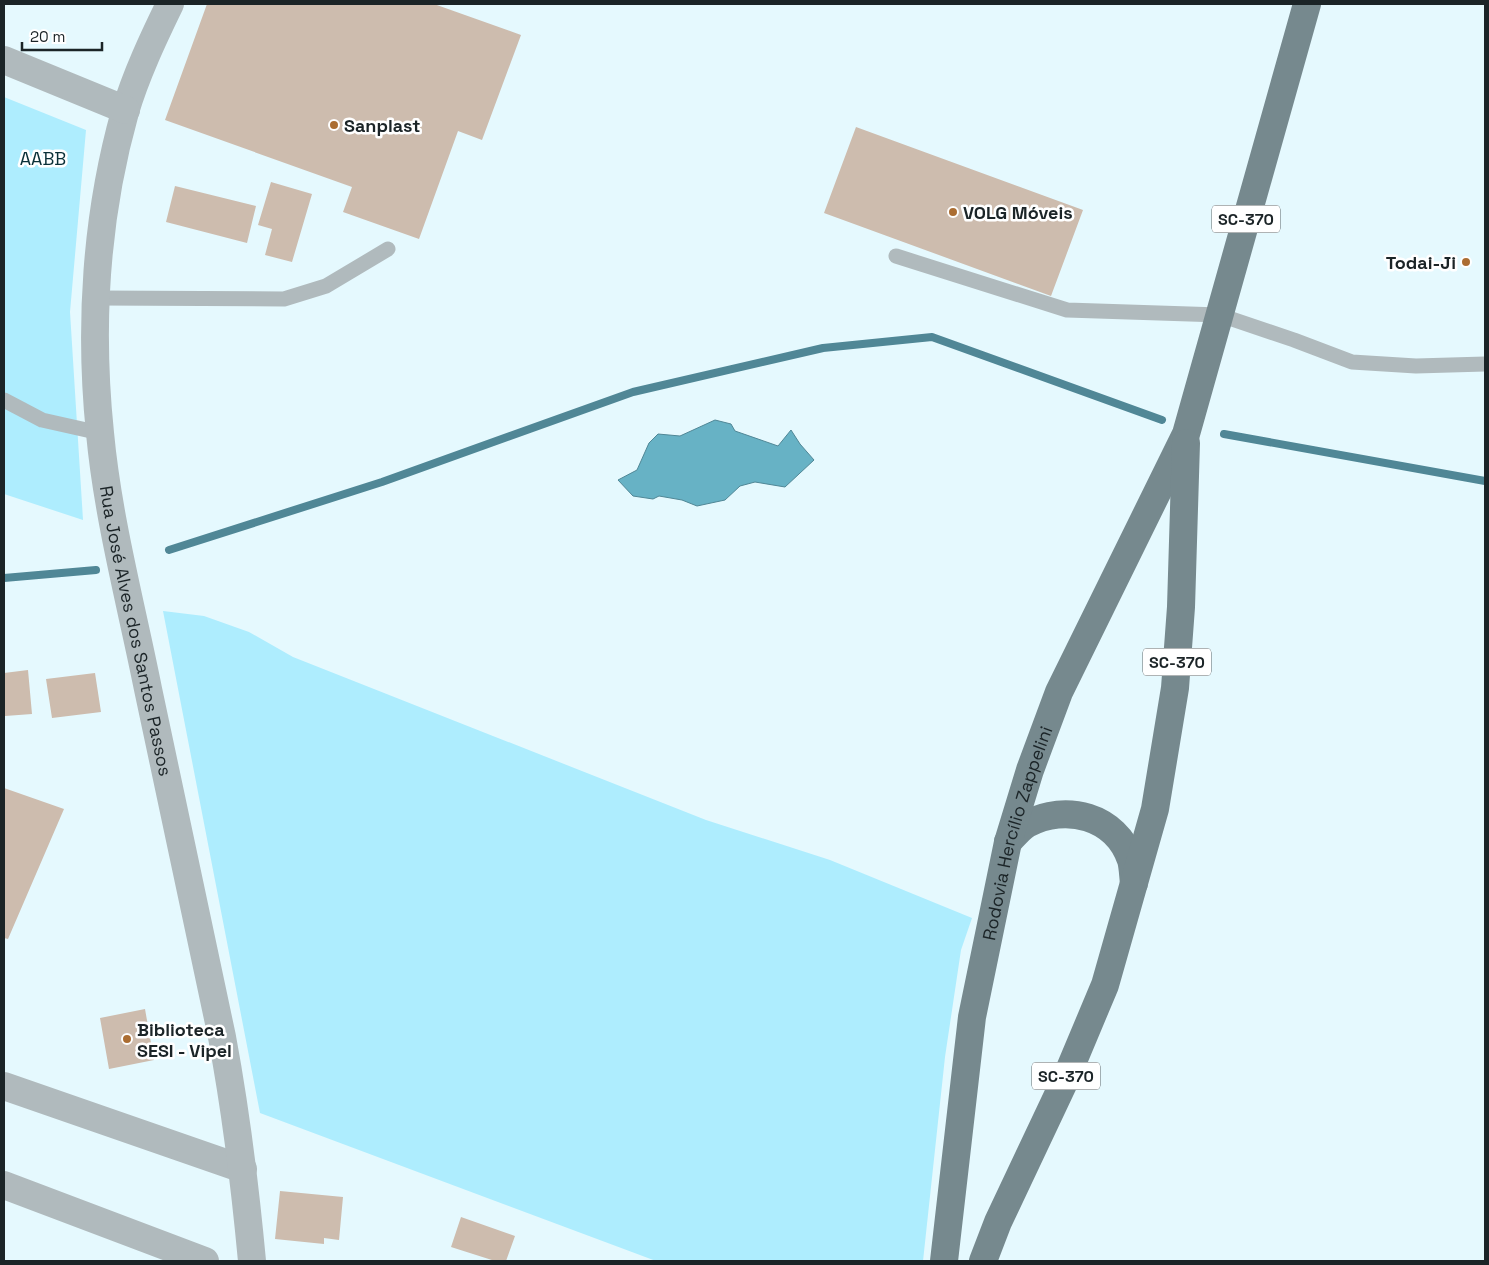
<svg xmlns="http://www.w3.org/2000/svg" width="1489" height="1265" font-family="'Space Grotesk',sans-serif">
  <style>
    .green { fill: #aeedfe }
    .water { fill: #67b2c5; stroke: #508796 }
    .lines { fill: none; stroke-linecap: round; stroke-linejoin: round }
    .stream { stroke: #508796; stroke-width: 8 }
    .building { fill: #cdbcae }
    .service { stroke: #b0babd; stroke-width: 15 }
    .minor { stroke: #b0babd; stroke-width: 28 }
    .tertiary { stroke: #b0babd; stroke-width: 28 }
    .primary { stroke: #76898e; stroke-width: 28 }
    .poi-dot { fill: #ab6d32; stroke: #fff; stroke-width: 2 }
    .labels { text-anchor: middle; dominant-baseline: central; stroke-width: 5; stroke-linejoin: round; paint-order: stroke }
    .shield { fill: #fff; stroke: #5f6668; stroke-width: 1 }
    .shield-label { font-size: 16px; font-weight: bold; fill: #1b2427 }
    .poi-label { font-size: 18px; font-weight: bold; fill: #1b2427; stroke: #fff; text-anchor: start }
    .park-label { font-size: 18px; fill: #0a3038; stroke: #fff }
    .street-label { font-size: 18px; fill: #1b2427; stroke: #fff }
  </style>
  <rect width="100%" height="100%" fill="#e5f9fe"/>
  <path class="green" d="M 4,97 L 86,130 L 70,312 L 83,520 L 4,494 Z
    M 163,611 L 204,616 L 249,632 L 293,657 L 706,820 L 830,860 L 972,918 L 961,950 L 945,1057 L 923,1261 L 656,1261 L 260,1113 Z"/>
  <path class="water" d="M 715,420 L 731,424 L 735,431 L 778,446 L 791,430 L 800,444 L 814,460 L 785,487 L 755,482 L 740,486 L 725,500 L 697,506 L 682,500 L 659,496 L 653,499 L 633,496 L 618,480 L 637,470 L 649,443 L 658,434 L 680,436 Z"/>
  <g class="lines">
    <path class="stream" d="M 1224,434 L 1485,481
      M 169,550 L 382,482 L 633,392 L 823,348 L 932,337 L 1162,420
      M 4,578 L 96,570"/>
  </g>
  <path class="building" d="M 207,4 L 434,4 L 521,35 L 482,140 L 458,131 L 419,239 L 343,212 L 352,187 L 165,120 Z
    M 856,127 L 1083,210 L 1051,296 L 824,213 Z
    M 271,182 L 312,194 L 292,262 L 265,255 L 272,229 L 258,225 Z
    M 175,186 L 256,206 L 247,243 L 166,222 Z
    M 28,670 L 32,714 L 5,716 L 4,673 Z
    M 95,673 L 101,712 L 52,718 L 46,679 Z
    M 4,788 L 64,809 L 8,939 L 4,938 Z
    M 145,1009 L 154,1060 L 109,1069 L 100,1018 Z
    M 280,1191 L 343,1197 L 339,1240 L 324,1238 L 324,1244 L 275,1239 Z
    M 461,1217 L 515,1236 L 506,1261 L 495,1261 L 451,1247 Z"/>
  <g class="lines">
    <path class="service" d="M 896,256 L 1067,310 L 1220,315 L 1294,340 L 1352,362 L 1416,366 L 1485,364
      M 96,298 L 284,299 L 326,286 L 388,249
      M 4,400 L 42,420 L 100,433"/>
    <path class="minor" d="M 4,1086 L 243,1169
      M 4,1185 L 205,1261"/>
    <g class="tertiary">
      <path id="s1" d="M 170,4 C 153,39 136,75 125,112 C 96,215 89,326 100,433 C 108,519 131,604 148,689 C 173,805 197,921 222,1037 C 236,1112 245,1186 252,1261"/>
      <path d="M 4,60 L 126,110"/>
    </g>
    <g class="primary">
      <path d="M 1008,842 C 1014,836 1020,828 1027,824 C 1066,803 1116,816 1131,860 C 1133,867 1133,876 1134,883"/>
      <path id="s2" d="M 944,1261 L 972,1017 L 1008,842 L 1030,770 L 1059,692 L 1186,434 L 1307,4"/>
      <path d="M 983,1261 L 998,1222 L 1066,1078 L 1105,985 L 1155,809 L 1175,688 L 1181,607 L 1186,443"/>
    </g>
  </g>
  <g class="poi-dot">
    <circle cx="334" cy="125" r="5"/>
    <circle cx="953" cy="212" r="5"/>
    <circle cx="1466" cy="262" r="5"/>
    <circle cx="127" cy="1039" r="5"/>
  </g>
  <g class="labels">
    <g class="shield">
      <rect x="1212" y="205.5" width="68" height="27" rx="4"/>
      <rect x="1143" y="648.5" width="68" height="27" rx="4"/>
      <rect x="1032" y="1062.5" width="68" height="27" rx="4"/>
    </g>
    <g class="shield-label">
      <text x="1246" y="219">SC-370</text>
      <text x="1177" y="662">SC-370</text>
      <text x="1066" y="1076">SC-370</text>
    </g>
    <g class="poi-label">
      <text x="344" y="125">Sanplast</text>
      <text x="963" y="212">VOLG Móveis</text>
      <text x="1456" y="262" text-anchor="end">Todai-Ji</text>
      <text x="137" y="1029">Biblioteca<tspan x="137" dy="21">SESI - Vipel</tspan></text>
    </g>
    <g class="park-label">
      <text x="43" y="158">AABB</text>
    </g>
    <g class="street-label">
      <text stroke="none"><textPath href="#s1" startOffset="642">Rua José Alves dos Santos Passos</textPath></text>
      <text stroke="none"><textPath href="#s2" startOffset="435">Rodovia Hercílio Zappelini</textPath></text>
    </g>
  </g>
  <rect width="1489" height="1265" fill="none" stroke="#1b2427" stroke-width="10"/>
  <path d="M22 42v8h80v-8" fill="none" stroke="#1b2427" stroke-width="2.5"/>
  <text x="30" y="42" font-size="15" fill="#1b2427" stroke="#ffffff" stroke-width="4" paint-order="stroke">20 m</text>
</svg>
